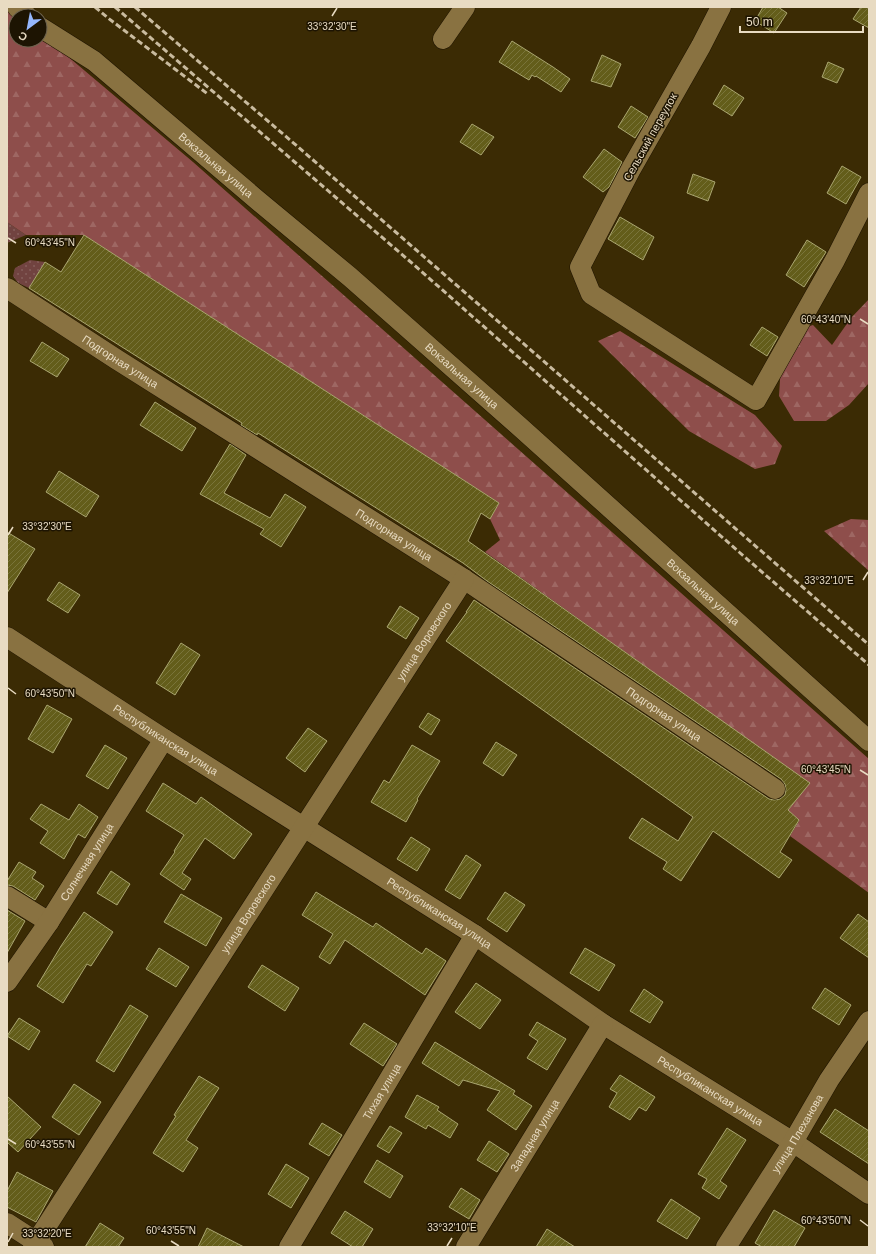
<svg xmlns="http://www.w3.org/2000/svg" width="876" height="1254" font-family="Arial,sans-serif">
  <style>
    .grass { fill: url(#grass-dots) }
    .forest { fill: url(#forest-firs) }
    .building { fill: url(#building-hatch); stroke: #aaa670 }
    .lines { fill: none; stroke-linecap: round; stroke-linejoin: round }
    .minor-casing { stroke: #1f1400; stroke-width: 21 }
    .minor { stroke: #897241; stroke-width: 20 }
    .rail { stroke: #c9bb9f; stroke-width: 3; stroke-dasharray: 6 3; stroke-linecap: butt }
    .ticks { fill: none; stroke: #e8dbc2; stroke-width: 1.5 }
    .labels { text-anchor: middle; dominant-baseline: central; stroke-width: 3; stroke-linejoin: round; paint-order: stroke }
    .street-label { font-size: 11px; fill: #e8dbc2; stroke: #1d1402 }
    .ticks-label { font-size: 10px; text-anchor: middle; fill: #e8dbc2; stroke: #1d1402; stroke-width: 3; stroke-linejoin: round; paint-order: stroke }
  </style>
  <defs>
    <pattern id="grass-dots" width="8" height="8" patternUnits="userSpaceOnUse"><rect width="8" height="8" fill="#714340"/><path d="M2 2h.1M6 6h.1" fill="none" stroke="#855e5a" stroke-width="1.8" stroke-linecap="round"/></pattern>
    <pattern id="forest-firs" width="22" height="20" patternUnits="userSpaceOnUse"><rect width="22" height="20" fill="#8e4e4b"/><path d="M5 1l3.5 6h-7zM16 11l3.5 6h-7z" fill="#9e6763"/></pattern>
    <pattern id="building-hatch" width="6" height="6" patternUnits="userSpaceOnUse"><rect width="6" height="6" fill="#635d1a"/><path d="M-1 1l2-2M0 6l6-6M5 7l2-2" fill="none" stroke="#79743a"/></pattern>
  </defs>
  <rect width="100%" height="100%" fill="#3b2b04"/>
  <path class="grass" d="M 7,222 L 26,235 L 7,243 Z
    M 30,260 L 45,262 L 29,288 L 18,283 L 13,276 L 15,268 Z"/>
  <path class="forest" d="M 7,7 L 10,7 L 16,16 L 16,40 L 40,40 L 40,33 L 193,162 L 869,759 L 869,893 L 790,836 L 799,821 L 788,810 L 809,783 L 485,552 L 500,540 L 490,519 L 499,503 L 84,235 L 26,235 L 7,222 Z
    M 869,299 L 869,383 L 849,405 L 826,421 L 794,421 L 779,396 L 781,365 L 794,331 L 813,325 L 832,345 L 851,318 Z
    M 620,331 L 755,415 L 782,446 L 775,464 L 755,469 L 689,431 L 598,341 Z
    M 851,519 L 869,520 L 869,571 L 824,531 Z"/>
  <path class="building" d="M 763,7 L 778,7 L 787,13 L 774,33 L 755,21 Z
    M 861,7 L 869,7 L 869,28 L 853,19 Z
    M 512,41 L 553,67 L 570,79 L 561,92 L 536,76 L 535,77 L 532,75 L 529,80 L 499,62 Z
    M 602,55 L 621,64 L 611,87 L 591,81 Z
    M 828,62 L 844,69 L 837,83 L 822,77 Z
    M 724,85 L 744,98 L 732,116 L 713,104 Z
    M 631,106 L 648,117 L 635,138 L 618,127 Z
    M 472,124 L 494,137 L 481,155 L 460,142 Z
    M 604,149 L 622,162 L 609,187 L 603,192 L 583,177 Z
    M 842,166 L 861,177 L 846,204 L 827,193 Z
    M 693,174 L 715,182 L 708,201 L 687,193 Z
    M 620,217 L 654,237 L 643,260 L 608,239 Z
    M 84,235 L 499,503 L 490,519 L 481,513 L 468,541 L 810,783 L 788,810 L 799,820 L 780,852 L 792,860 L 779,878 L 713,831 L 681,881 L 663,869 L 667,862 L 629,838 L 642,818 L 678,841 L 693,817 L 446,641 L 467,612 L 466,612 L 474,600 L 769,799 L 774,800 L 780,799 L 785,795 L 786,789 L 785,784 L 781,779 L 487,581 L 463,563 L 258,433 L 257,435 L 241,425 L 242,423 L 29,288 L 45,262 L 61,272 Z
    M 807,240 L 826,252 L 804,287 L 786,275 Z
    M 762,327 L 778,337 L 767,356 L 750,345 Z
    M 42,342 L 69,359 L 57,377 L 30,361 Z
    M 155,402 L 196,428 L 182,451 L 140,425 Z
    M 230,444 L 246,455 L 224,493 L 270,518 L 285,494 L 306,507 L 281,547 L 260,534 L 264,529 L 200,494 Z
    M 59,471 L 99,496 L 86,517 L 46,492 Z
    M 7,532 L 35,549 L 7,593 Z
    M 59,582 L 80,595 L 68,613 L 47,600 Z
    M 400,606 L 419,618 L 406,639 L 387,627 Z
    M 181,643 L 200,655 L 175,695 L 156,683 Z
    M 47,705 L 72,719 L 53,753 L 28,739 Z
    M 428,713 L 440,720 L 431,735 L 419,727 Z
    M 308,728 L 327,741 L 305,772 L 286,758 Z
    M 496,742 L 517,755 L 503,776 L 483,763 Z
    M 105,745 L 127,758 L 108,789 L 86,776 Z
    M 412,745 L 440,761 L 417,799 L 418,800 L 406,822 L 371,802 L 384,780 L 389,783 Z
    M 163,783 L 196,804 L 201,797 L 252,834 L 234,859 L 205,838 L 182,873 L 191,879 L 184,890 L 160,874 L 175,852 L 174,851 L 184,835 L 146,811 Z
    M 41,804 L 69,820 L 79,804 L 98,817 L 85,838 L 78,834 L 64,859 L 40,843 L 48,831 L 30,819 Z
    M 411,837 L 430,849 L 417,871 L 397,859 Z
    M 466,855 L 481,865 L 460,899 L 445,890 Z
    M 19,862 L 36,872 L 32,878 L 44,886 L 35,900 L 13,886 L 7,885 L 7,881 Z
    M 111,871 L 130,884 L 117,905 L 97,893 Z
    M 316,892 L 373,927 L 376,923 L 422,954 L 426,948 L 446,961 L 425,995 L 345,940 L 330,964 L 319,957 L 333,934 L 302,915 Z
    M 505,892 L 525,905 L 507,932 L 487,919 Z
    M 181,894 L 222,918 L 206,946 L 164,922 Z
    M 7,910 L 25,921 L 7,953 Z
    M 84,912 L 113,932 L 91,966 L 87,964 L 63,1003 L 37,986 L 61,946 Z
    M 858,914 L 869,922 L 869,958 L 840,938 Z
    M 159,948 L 189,967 L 176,987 L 146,969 Z
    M 585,948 L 615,965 L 599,991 L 570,973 Z
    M 262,965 L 299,988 L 285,1011 L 248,987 Z
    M 476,983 L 501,1000 L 480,1029 L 455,1012 Z
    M 825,988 L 851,1005 L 839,1025 L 812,1008 Z
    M 644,989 L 663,1002 L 650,1023 L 630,1011 Z
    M 130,1005 L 148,1016 L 114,1072 L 96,1061 Z
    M 19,1018 L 40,1031 L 29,1050 L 7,1036 Z
    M 537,1022 L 566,1039 L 547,1070 L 527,1058 L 538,1041 L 529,1035 Z
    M 364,1023 L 397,1044 L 383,1066 L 350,1044 Z
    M 435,1042 L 515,1091 L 513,1094 L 532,1106 L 516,1130 L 487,1110 L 500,1091 L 463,1080 L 459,1086 L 422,1063 Z
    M 620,1075 L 655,1097 L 646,1111 L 639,1107 L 630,1120 L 609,1107 L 617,1093 L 610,1089 Z
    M 199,1076 L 219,1088 L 186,1140 L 198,1148 L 183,1172 L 153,1153 L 176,1116 L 174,1115 Z
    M 74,1084 L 101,1102 L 79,1135 L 52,1117 Z
    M 417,1095 L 439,1107 L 437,1110 L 458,1124 L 450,1138 L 428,1125 L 426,1129 L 405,1117 Z
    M 7,1096 L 41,1127 L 18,1152 L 7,1142 Z
    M 835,1109 L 869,1131 L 869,1164 L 820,1132 Z
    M 322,1123 L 342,1135 L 329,1156 L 309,1144 Z
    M 390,1126 L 402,1133 L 389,1153 L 377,1146 Z
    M 727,1128 L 746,1140 L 720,1181 L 727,1186 L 719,1199 L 702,1188 L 707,1179 L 698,1174 Z
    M 489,1141 L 509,1154 L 497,1172 L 477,1160 Z
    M 377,1160 L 403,1176 L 390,1198 L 364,1182 Z
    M 286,1164 L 309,1178 L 291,1208 L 268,1194 Z
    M 17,1172 L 53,1191 L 36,1222 L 7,1207 L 7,1191 Z
    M 461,1188 L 480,1200 L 469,1219 L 449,1207 Z
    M 671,1199 L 700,1218 L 687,1239 L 657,1221 Z
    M 774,1210 L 805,1228 L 794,1247 L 762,1247 L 755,1243 Z
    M 345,1211 L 373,1229 L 362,1247 L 353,1247 L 331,1233 Z
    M 100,1223 L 124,1238 L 118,1247 L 85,1247 Z
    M 207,1228 L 244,1247 L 198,1247 Z
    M 547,1229 L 575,1247 L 536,1247 Z"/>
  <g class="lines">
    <g class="minor-casing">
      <g id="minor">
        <path d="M 17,7 L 27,16"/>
        <path d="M 721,7 L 701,46 L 631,169 L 580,267 L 591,294 L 756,400 L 835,260 L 869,193"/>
        <path id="s1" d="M 40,27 L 94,61 L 256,199 L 350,277 L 520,427 L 869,741"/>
        <path d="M 443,39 L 465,7"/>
        <path id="s2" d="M 7,288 L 116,359 L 464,579 L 775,789"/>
        <path id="s3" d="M 7,637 L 164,739 L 475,935 L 603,1024 L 793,1142 L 869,1194"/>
        <path d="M 7,896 L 49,922"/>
        <path id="s4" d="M 7,982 L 49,922 L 164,739"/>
        <path d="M 7,1223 L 44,1247"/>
        <path id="s5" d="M 33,1247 L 464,579"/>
        <path id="s6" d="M 289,1247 L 475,935"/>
        <path id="s7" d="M 466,1247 L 603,1024"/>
        <path id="s8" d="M 726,1247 L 793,1142 L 829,1080 L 869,1021"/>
      </g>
    </g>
    <use href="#minor" class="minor"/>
    <path class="rail" d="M 95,7 L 108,18 L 209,95
      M 115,7 L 413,264 L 739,552 L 869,665
      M 135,7 L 297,146 L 869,645"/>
  </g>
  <path class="ticks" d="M 332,16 L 337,8M 8,238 L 16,243M 860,319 L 868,324M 8,535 L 13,527M 863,580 L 868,572M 8,688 L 16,694M 860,770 L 868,775M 8,1139 L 16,1144M 860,1220 L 868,1226M 171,1241 L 179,1246M 8,1242 L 13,1233M 447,1246 L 452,1238"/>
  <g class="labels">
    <g class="street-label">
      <text transform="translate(650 137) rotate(-61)">Сельский переулок</text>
      <text stroke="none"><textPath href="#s1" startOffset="224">Вокзальная улица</textPath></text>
      <text stroke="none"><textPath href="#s2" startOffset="135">Подгорная улица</textPath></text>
      <text stroke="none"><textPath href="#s1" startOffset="548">Вокзальная улица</textPath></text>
      <text stroke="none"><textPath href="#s2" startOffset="459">Подгорная улица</textPath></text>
      <text stroke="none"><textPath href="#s1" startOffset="872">Вокзальная улица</textPath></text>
      <text stroke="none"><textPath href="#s5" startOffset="721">улица Воровского</textPath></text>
      <text stroke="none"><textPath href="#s2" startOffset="783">Подгорная улица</textPath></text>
      <text stroke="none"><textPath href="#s3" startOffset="189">Республиканская улица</textPath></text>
      <text stroke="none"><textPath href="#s4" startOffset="144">Солнечная улица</textPath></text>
      <text stroke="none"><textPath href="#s5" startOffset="397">улица Воровского</textPath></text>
      <text stroke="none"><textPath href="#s3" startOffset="513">Республиканская улица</textPath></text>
      <text stroke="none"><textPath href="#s6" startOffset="181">Тихая улица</textPath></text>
      <text stroke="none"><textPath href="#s3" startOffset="837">Республиканская улица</textPath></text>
      <text stroke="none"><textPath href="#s8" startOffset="134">улица Плеханова</textPath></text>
      <text stroke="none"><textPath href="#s7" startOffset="131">Западная улица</textPath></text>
    </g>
  </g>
  <g class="ticks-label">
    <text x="332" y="30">33°32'30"E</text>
    <text x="50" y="246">60°43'45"N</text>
    <text x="826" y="323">60°43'40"N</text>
    <text x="47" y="530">33°32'30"E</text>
    <text x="829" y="584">33°32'10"E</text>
    <text x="50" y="697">60°43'50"N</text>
    <text x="826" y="773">60°43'45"N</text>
    <text x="50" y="1148">60°43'55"N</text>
    <text x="826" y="1224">60°43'50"N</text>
    <text x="452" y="1231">33°32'10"E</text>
    <text x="171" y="1234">60°43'55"N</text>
    <text x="47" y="1237">33°32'20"E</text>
  </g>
  <rect width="876" height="1254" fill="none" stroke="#e8dbc2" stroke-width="16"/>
  <g transform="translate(28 28) rotate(212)"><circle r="19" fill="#1d1402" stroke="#6e644f"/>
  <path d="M0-3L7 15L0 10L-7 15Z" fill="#95b7fd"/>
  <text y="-6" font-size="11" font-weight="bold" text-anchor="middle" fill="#e8dbc2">С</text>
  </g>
  <path d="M740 26v6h123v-6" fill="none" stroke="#e8dbc2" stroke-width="2"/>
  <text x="746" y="26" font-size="12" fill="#e8dbc2" stroke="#1d1402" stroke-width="3" paint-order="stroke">50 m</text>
</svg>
